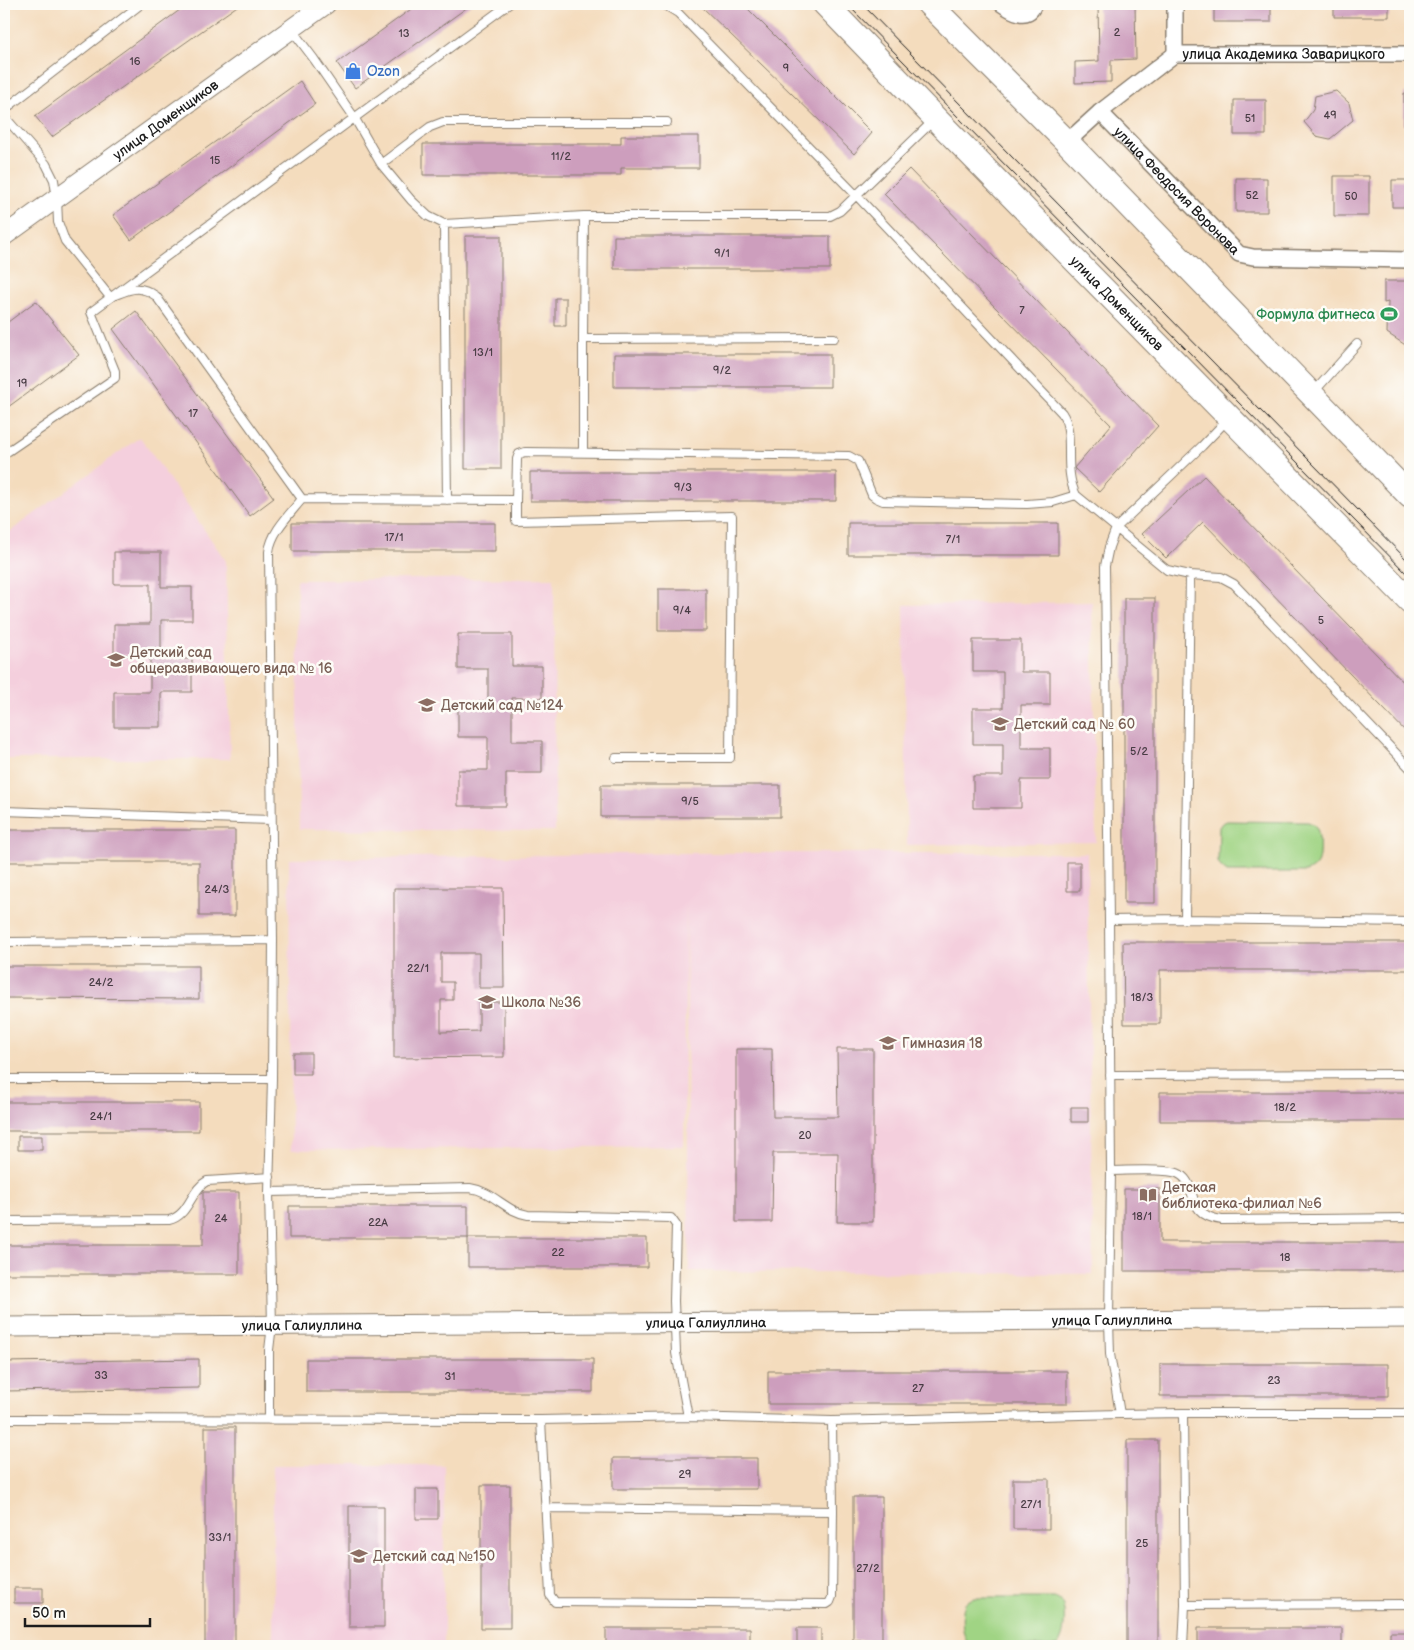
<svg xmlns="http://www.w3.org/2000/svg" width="1414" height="1650" font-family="'Balsamiq Sans',sans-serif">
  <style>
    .built { fill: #f4cfdd }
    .green { fill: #a0d484; stroke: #5e7850 }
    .building { fill: #cd9ebd }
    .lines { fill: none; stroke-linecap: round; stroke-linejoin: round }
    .service-casing { stroke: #887c6c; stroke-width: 10 }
    .minor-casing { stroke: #887c6c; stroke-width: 18 }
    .tertiary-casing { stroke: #887c6c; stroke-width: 21 }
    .primary-casing { stroke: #887c6c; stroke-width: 26 }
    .service { stroke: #fff; stroke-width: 8 }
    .minor { stroke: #fff; stroke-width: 15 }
    .tertiary { stroke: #fff; stroke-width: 19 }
    .primary { stroke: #fff; stroke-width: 24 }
    .tram { stroke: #1c1c1c; stroke-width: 1 }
    .labels { text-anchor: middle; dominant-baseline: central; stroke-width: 5; stroke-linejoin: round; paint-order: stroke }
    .number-label { font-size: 11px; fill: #483c44 }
    .street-label { font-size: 14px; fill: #1c1c1c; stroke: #fdfcf7 }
    .shop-label { font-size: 14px; fill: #366cbe; stroke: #fdfcf7; text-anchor: start }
    .leisure-label { font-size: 14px; fill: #27864d; stroke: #fdfcf7; text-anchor: end }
    .education-label { font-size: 14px; fill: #785e54; stroke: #fdfcf7; text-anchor: start }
  </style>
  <rect width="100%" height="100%" fill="#fdfcf7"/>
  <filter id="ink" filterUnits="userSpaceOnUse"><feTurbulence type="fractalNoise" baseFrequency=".02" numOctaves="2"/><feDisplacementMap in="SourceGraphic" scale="10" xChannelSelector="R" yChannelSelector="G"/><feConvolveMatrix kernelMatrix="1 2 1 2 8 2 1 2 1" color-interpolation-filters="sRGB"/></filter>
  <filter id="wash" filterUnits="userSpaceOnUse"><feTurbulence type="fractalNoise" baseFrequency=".0096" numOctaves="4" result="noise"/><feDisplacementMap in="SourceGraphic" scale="20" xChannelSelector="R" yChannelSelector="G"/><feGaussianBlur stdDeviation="1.12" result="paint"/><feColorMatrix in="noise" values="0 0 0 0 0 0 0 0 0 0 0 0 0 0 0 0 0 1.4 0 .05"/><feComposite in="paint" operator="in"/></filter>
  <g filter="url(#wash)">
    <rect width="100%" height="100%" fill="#f4dcbd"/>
    <path class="built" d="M 140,437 L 226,561 L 230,759 L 4,759 L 4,536 Z
      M 554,578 L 555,831 L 299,829 L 297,580 Z
      M 1092,602 L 1096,842 L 907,845 L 904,605 Z
      M 685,853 L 1087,853 L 1093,1274 L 689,1271 L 686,902 L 684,1146 L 291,1150 L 289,859 Z
      M 273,1465 L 444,1465 L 444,1646 L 273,1646 Z"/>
    <path class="green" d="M 1227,821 L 1308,822 C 1312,823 1315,825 1317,829 C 1320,834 1320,856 1318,861 C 1316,867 1311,870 1306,872 L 1227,872 L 1221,867 L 1218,862 L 1219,827 L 1222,823 Z
      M 975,1598 L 1054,1598 C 1058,1599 1061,1601 1063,1606 C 1066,1615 1064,1639 1058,1646 L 970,1646 C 962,1639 960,1614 965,1604 C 968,1600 971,1599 975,1598 Z"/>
    <g id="blocks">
      <path class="building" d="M 188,4 L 240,4 L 52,137 L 35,116 Z
        M 418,4 L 472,4 L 355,88 L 337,63 Z
        M 699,4 L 743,4 L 872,133 L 854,154 Z
        M 1098,4 L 1135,4 L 1136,59 L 1111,60 L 1111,82 L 1075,83 L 1075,62 L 1099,61 Z
        M 1214,4 L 1271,4 L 1271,22 L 1214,22 Z
        M 1334,4 L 1389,4 L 1389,17 L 1334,17 Z
        M 300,81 L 315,104 L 131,240 L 113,215 Z
        M 1336,91 L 1349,103 L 1353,120 L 1330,139 L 1316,136 L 1304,122 L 1313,110 L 1315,96 Z
        M 1404,93 L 1410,94 L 1410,126 L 1404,126 Z
        M 1234,100 L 1266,100 L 1266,135 L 1234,135 Z
        M 621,136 L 699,136 L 699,168 L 621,168 L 621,175 L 423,175 L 423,144 L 621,144 Z
        M 909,169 L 1158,426 L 1099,492 L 1074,468 L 1111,425 L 884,194 Z
        M 1334,176 L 1369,176 L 1369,216 L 1334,216 Z
        M 1236,178 L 1267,178 L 1267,212 L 1236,212 Z
        M 1392,180 L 1410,180 L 1410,207 L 1392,207 Z
        M 465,236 L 501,236 L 501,469 L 465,469 Z
        M 614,236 L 830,236 L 830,269 L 614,269 Z
        M 1384,281 L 1410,281 L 1410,348 L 1387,333 L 1388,302 L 1384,303 Z
        M 555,298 L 566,298 L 566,326 L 555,326 Z
        M 36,301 L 79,355 L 4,410 L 4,325 Z
        M 136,311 L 274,498 L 250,516 L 113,329 Z
        M 614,354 L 830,354 L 830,387 L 614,387 Z
        M 530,472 L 836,472 L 836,501 L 530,501 Z
        M 1204,476 L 1410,689 L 1410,736 L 1203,522 L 1166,558 L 1142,534 Z
        M 292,523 L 495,523 L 495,551 L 292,551 Z
        M 848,523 L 1058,523 L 1058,555 L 848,555 Z
        M 114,552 L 161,552 L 161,587 L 192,587 L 192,620 L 161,620 L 161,659 L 192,659 L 192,692 L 161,692 L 161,727 L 114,727 L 114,692 L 150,692 L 150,655 L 114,655 L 114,624 L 150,624 L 150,584 L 114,584 Z
        M 658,589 L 706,589 L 706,631 L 658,631 Z
        M 1124,598 L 1155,598 L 1155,903 L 1124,903 Z
        M 458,634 L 512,634 L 512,666 L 542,666 L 542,698 L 512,698 L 512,741 L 542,741 L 542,773 L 506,773 L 506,806 L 458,806 L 458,770 L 488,770 L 488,737 L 458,737 L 458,702 L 488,702 L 488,669 L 458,669 Z
        M 973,640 L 1021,640 L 1021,672 L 1050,672 L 1050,705 L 1021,705 L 1021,748 L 1050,748 L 1050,780 L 1021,780 L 1021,808 L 973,808 L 973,776 L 1003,776 L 1003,744 L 973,744 L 973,708 L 1003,708 L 1003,672 L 973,672 Z
        M 601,785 L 780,785 L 780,817 L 601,817 Z
        M 4,830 L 235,830 L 235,916 L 199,916 L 199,862 L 4,862 Z
        M 1067,862 L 1080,862 L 1080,891 L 1067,891 Z
        M 394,888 L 503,888 L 504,988 L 479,988 L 479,953 L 441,953 L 441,982 L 453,982 L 453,1000 L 441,1000 L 441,1032 L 479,1031 L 479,1002 L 504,1002 L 504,1057 L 394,1058 Z
        M 1123,942 L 1410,942 L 1410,970 L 1160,970 L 1160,1024 L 1124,1024 Z
        M 4,966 L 199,966 L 199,999 L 4,998 Z
        M 736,1049 L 772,1049 L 773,1117 L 838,1117 L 837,1049 L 873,1049 L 873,1222 L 837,1222 L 838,1153 L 773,1153 L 772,1222 L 736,1222 Z
        M 293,1053 L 311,1053 L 311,1074 L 293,1074 Z
        M 1160,1092 L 1410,1092 L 1410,1121 L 1160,1121 Z
        M 4,1102 L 199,1102 L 199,1131 L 4,1131 Z
        M 1071,1107 L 1088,1107 L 1088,1122 L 1071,1122 Z
        M 18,1136 L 42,1136 L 42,1150 L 18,1150 Z
        M 1124,1189 L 1160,1189 L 1160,1242 L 1410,1242 L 1410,1271 L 1124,1271 Z
        M 203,1192 L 239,1192 L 239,1274 L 4,1274 L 4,1245 L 203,1245 Z
        M 289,1206 L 468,1206 L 468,1238 L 289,1238 Z
        M 468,1238 L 647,1238 L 647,1267 L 468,1267 Z
        M 199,1359 L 199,1388 L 4,1391 L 4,1362 Z
        M 306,1359 L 593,1359 L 593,1392 L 306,1392 Z
        M 1160,1364 L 1388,1364 L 1388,1396 L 1160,1396 Z
        M 768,1371 L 1067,1371 L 1067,1404 L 768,1404 Z
        M 205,1427 L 235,1427 L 235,1646 L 205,1646 Z
        M 1127,1440 L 1158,1440 L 1158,1646 L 1127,1646 Z
        M 613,1458 L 757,1458 L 757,1489 L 613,1489 Z
        M 1013,1479 L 1049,1479 L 1049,1529 L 1013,1529 Z
        M 481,1485 L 510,1485 L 510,1628 L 481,1628 Z
        M 416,1489 L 438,1489 L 438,1519 L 416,1519 Z
        M 853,1497 L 882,1497 L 882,1640 L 853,1640 Z
        M 349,1506 L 384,1506 L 384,1627 L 349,1627 Z
        M 14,1588 L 43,1588 L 43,1603 L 14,1603 Z
        M 606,1628 L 750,1628 L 750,1646 L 606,1646 Z
        M 797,1628 L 821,1628 L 821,1643 L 797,1643 Z
        M 1198,1628 L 1342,1628 L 1342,1646 L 1198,1646 Z
        M 1390,1632 L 1410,1632 L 1410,1646 L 1390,1646 Z"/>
    </g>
  </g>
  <g filter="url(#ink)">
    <use href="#blocks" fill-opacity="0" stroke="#887c6c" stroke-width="1"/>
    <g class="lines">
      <g class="service-casing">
        <path id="service" d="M 653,4 L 665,5 L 678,13 L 856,195 L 1062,413 C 1076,434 1062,468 1076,495 L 1167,570 L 1190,575 L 1221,577 L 1234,584 L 1410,768
          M 292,30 L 314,59 L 354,117 L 381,164 L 411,200 L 428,216 L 444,224 L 447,500
          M 4,110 L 141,4
          M 4,116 L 46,164 L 54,180 L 57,199 L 58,222 L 65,241 L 110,297 C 129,290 138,283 156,296 L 302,499
          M 381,164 L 430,127 L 443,122 L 667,122
          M 584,216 L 583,339 L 834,338
          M 444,224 L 584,216 L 830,216 L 840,211 L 934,120
          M 1313,393 L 1357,344
          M 1228,419 L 1202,446 L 1116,528 L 1109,547 L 1105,566 L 1109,920 L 1111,1171 L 1109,1320 L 1110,1354 L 1120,1414 L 1183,1413 L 1410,1413
          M 583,452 L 583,339
          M 4,454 L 115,378 L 115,371 L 91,312 L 509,4
          M 516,500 L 517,459 L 519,454 L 525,452 L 849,456 L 858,461 L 872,495 L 876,498 L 883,501 L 1027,504 L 1053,502 L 1076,495
          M 4,811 L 271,820
          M 1185,919 L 1190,575
          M 1109,920 L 1185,919 L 1410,922
          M 4,942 L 273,940
          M 1110,1075 L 1410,1074
          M 4,1079 L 272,1079
          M 1111,1171 C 1128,1171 1162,1168 1177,1173 C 1200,1182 1182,1215 1222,1220 L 1410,1218
          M 269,1192 L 470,1188 C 493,1191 506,1212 528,1215 L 671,1218 L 676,1225 L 674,1301 L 676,1353 L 688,1417
          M 4,1221 L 169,1220 C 189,1216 191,1189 207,1181 L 270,1177
          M 1183,1413 L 1185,1605 L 1183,1646
          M 4,1419 L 541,1420 L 688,1417 L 832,1421
          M 269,1420 L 269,1350 L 272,1325 L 269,1192 L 272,1079 L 273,940 L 269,552 C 271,532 290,514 302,499 L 516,500 L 516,521 L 732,516 L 730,758 L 616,758
          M 541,1420 L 550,1595 L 555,1602 L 827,1604 L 830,1602 L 832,1597 L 833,1511
          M 547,1508 L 833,1511 L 832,1421 L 1120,1414
          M 1185,1605 L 1410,1604"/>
      </g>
      <g class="minor-casing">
        <g id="minor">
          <path d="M 1002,4 C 1012,11 1028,21 1034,4"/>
          <path d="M 1175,4 L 1175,54"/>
          <path id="s1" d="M 1100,112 L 1239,254 L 1253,257 L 1410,260"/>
          <path id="s2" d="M 1067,142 L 1100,112 L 1175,54 L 1410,54"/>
        </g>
      </g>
      <g class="tertiary-casing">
        <g id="tertiary">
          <path id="s3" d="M 4,236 L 326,4"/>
          <path id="s4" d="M 4,1327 L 1410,1318"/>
        </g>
      </g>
      <g class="primary-casing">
        <g id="primary">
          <path id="s5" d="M 825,4 L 935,118 L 1410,601"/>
          <path d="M 929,4 L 1067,142 L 1410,496"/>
        </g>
      </g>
      <use href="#service" class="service"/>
      <use href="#minor" class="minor"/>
      <use href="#tertiary" class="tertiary"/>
      <use href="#primary" class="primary"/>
      <path class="tram" d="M 847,4 L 1410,577
        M 862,4 L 1410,563"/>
    </g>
  </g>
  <defs>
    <g id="shop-bare" transform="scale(1.35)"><path d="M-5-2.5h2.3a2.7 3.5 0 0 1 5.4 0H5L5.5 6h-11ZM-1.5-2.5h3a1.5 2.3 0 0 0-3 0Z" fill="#3f7fe0" stroke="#fdfcf7" stroke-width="2.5" paint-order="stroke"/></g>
    <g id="stadium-bare" transform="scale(1.35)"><path d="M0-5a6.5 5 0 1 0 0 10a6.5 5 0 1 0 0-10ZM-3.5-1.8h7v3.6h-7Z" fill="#2e9e5b" stroke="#fdfcf7" stroke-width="2.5" paint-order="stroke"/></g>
    <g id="school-bare" transform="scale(1.35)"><path d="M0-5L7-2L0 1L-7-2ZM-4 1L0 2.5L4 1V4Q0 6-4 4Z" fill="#8d6e63" stroke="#fdfcf7" stroke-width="2.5" paint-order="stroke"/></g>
    <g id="library-bare" transform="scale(1.35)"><path d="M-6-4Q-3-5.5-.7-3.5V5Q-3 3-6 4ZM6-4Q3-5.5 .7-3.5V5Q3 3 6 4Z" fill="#8d6e63" stroke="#fdfcf7" stroke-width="2.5" paint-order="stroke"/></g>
  </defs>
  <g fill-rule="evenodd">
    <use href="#shop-bare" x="353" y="71"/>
    <use href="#stadium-bare" x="1389" y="314"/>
    <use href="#school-bare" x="116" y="660"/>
    <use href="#school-bare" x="427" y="705"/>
    <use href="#school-bare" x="1000" y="724"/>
    <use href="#school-bare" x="487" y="1002"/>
    <use href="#school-bare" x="888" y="1043"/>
    <use href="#library-bare" x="1148" y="1195"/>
    <use href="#school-bare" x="359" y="1556"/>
  </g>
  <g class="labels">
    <g class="number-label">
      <text x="1117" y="32">2</text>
      <text x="404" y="33">13</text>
      <text x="135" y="61">16</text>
      <text x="786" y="68">9</text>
      <text x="1330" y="115">49</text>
      <text x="1250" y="118">51</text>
      <text x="561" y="156">11/2</text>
      <text x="215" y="160">15</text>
      <text x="1252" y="195">52</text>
      <text x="1351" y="196">50</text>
      <text x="722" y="253">9/1</text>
      <text x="1022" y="310">7</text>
      <text x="483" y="352">13/1</text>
      <text x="722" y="370">9/2</text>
      <text x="22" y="383">19</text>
      <text x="193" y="413">17</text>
      <text x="683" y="487">9/3</text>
      <text x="394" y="537">17/1</text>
      <text x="953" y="539">7/1</text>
      <text x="682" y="610">9/4</text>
      <text x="1321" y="620">5</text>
      <text x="1139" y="751">5/2</text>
      <text x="690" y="801">9/5</text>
      <text x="217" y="889">24/3</text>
      <text x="418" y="968">22/1</text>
      <text x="101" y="982">24/2</text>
      <text x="1142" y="997">18/3</text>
      <text x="1285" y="1107">18/2</text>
      <text x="101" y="1116">24/1</text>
      <text x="805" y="1135">20</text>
      <text x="1142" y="1216">18/1</text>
      <text x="221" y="1218">24</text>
      <text x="378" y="1222">22А</text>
      <text x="558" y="1252">22</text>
      <text x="1285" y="1257">18</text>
      <text x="101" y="1375">33</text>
      <text x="450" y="1376">31</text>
      <text x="1274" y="1380">23</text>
      <text x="918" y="1388">27</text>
      <text x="685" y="1474">29</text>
      <text x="1031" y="1504">27/1</text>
      <text x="220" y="1537">33/1</text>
      <text x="1142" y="1543">25</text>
      <text x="868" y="1568">27/2</text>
    </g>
    <g class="street-label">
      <text stroke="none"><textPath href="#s2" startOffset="248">улица Академика Заварицкого</textPath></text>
      <text stroke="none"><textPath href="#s3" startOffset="199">улица Доменщиков</textPath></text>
      <text stroke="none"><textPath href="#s1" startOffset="110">улица Феодосия Воронова</textPath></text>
      <text stroke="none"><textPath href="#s5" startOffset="418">улица Доменщиков</textPath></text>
      <text stroke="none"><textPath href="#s4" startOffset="1108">улица Галиуллина</textPath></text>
      <text stroke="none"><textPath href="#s4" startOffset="702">улица Галиуллина</textPath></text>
      <text stroke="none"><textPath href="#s4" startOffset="298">улица Галиуллина</textPath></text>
    </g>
    <g class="shop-label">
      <text x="367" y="71">Ozon</text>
    </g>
    <g class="leisure-label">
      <text x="1375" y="314">Формула фитнеса</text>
    </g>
    <g class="education-label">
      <text x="130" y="652">Детский сад<tspan x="130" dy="16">общеразвивающего вида № 16</tspan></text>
      <text x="441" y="705">Детский сад №124</text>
      <text x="1014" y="724">Детский сад № 60</text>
      <text x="501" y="1002">Школа №36</text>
      <text x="902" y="1043">Гимназия 18</text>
      <text x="1162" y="1187">Детская<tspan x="1162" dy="16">библиотека-филиал №6</tspan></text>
      <text x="373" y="1556">Детский сад №150</text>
    </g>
  </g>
  <rect width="1414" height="1650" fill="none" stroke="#fdfcf7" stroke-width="20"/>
  <path d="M25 1618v8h125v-8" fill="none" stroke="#1c1c1c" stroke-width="2.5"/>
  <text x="32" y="1618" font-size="15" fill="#1c1c1c" stroke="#fdfcf7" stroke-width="4" paint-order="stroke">50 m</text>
</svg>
